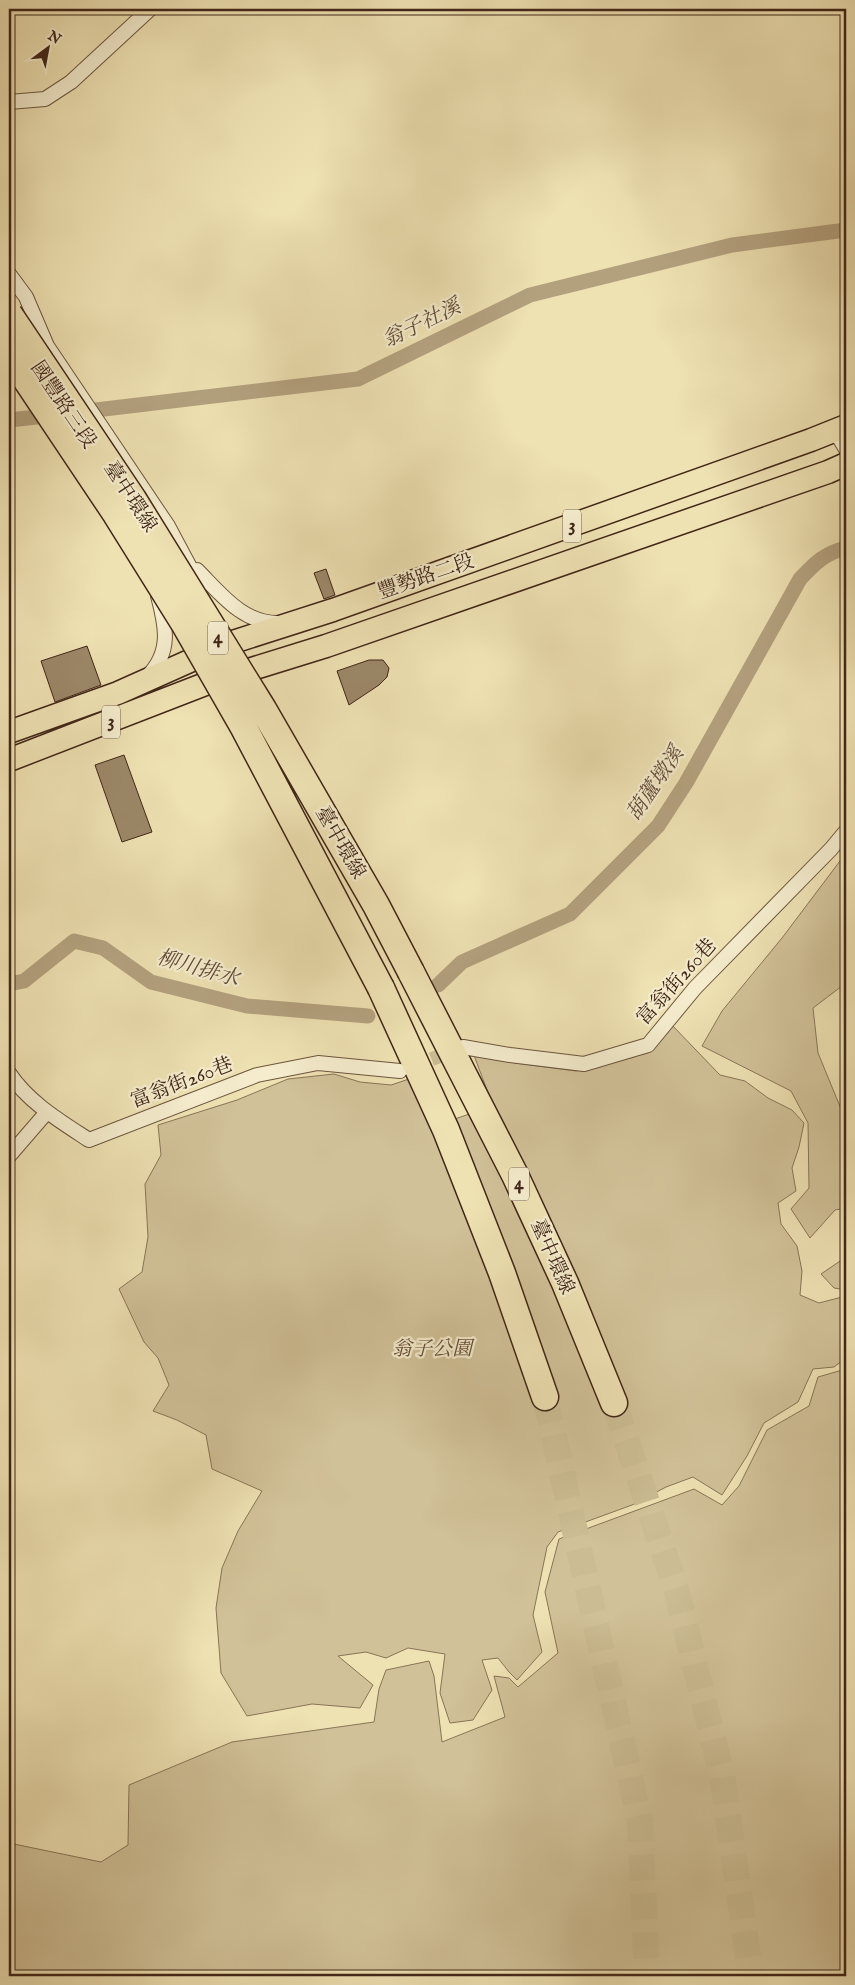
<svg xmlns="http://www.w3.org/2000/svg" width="855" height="1985" font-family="'IM FELL English','Noto Serif TC',serif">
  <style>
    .green { fill: #d1c198; stroke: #897458 }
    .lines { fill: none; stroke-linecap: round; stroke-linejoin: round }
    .canal { stroke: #b3a17e; stroke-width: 15 }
    .building { fill: #9b8768; stroke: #412618 }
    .minor-tunnel { stroke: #cbbc93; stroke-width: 14; stroke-dasharray: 14 7; stroke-linecap: butt }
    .motorway-tunnel { stroke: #cbbc93; stroke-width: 26; stroke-dasharray: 26 13; stroke-linecap: butt }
    .minor-casing { stroke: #6c553e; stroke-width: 16 }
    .primary-casing { stroke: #412618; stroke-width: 25 }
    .motorway-casing { stroke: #412618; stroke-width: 29 }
    .minor { stroke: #f4eccd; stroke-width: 14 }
    .primary { stroke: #eee1b2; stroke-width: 22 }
    .motorway { stroke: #eee1b2; stroke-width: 26 }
    .motorway-bridge-casing { stroke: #412618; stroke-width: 29; stroke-linecap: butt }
    .motorway-bridge { stroke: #eee1b2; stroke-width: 26 }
    .labels { text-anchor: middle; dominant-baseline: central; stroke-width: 4.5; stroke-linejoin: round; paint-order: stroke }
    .shield { fill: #f4eccd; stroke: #77614e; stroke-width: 1 }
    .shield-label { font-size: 19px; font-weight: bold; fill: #412618 }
    .street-label { font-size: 20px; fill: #412618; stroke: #f4eccd }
    .park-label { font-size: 20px; font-style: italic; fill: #654d38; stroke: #f4eccd }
    .water-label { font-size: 21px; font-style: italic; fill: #634b37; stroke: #f4eccd }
  </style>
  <rect width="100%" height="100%" fill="#eee1b2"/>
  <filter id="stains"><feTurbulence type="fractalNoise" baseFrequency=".004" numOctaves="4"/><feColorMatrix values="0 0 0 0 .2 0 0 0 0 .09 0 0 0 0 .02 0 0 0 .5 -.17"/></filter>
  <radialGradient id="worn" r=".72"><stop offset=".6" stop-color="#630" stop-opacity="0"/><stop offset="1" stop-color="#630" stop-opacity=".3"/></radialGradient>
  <path class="green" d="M 846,853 L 846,983 L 813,1008 L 818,1053 L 846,1121 L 846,1208 L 835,1210 L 810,1238 L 791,1209 L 809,1188 L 808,1123 L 791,1091 L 702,1046 L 722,1011 L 782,938 Z
    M 670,1023 L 720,1075 L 745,1081 L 768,1098 L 792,1110 L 804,1123 L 799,1147 L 792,1168 L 796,1191 L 778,1203 L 781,1224 L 797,1246 L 802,1271 L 800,1295 L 819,1303 L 846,1296 L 846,1358 L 834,1367 L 813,1369 L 798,1402 L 764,1423 L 747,1456 L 722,1495 L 693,1477 L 666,1487 L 632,1505 L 558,1532 L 547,1547 L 533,1615 L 542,1652 L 517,1680 L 509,1672 L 498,1658 L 482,1660 L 492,1690 L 473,1720 L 450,1723 L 440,1693 L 445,1654 L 408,1648 L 386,1658 L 366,1652 L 338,1656 L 373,1685 L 360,1708 L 312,1704 L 247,1716 L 221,1673 L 216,1608 L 222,1568 L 238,1531 L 262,1491 L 212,1469 L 206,1435 L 177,1420 L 153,1411 L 169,1385 L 158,1358 L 144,1342 L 119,1289 L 142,1272 L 148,1237 L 145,1184 L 161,1155 L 158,1125 L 237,1100 L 288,1079 L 334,1074 L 360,1082 L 391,1085 L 415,1077 L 434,1126 L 493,1106 L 472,1050 L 488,1051 L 515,1063 L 576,1071 L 634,1057 L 655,1046 Z
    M 846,1257 L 846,1290 L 834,1288 L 821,1274 Z
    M 846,1369 L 846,1976 L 9,1976 L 9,1843 L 101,1862 L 128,1845 L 129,1785 L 232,1742 L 374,1722 L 379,1689 L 386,1670 L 429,1661 L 434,1676 L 442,1742 L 505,1717 L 494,1676 L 509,1678 L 518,1687 L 558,1653 L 545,1592 L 559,1539 L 694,1489 L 722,1505 L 739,1486 L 767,1430 L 809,1406 L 818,1377 Z"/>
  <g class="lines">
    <path class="canal" d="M 79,412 L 358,379 L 530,295 L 732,245 L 846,230
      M 9,420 L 56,415
      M 9,984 L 24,981 L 74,941 L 103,948 L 151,982 L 247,1006 L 368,1016
      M 438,985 L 462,962 L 570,914 L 658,826 L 686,783 L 800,579 C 815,563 825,553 846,548"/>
  </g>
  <path class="building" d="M 326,569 L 335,595 L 324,599 L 314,573 Z
    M 87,646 L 101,685 L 55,702 L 41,661 Z
    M 369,660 L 383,660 L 389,668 L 387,677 L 379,685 L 349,705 L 337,671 Z
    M 124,755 L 152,832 L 122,842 L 95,765 Z"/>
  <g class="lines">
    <path class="minor-tunnel" d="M 412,1067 L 457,1049"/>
    <path class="motorway-tunnel" d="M 545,1397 L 640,1822 L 647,1976
      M 614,1403 L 676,1589 L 722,1775 L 751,1976"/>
    <g class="minor-casing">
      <path id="minor" d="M 9,102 L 45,99 L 71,82 L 150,9
        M 9,274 L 26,297 L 47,346 L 168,526 L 200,586
        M 835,431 L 846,449
        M 197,570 C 220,593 243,624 279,623
        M 147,677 C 172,652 166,626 158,596
        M 463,1047 L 510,1055 L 584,1064 L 648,1045 L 695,988 L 831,849 L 846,831
        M 9,1073 C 28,1102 60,1121 89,1140 L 257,1075 L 318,1063 L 400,1071
        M 9,1156 L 47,1112"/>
    </g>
    <g class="primary-casing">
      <path id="primary" d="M 9,732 L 118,693 L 230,643 L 333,610 L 811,440 L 846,426
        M 9,760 L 213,681 L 326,646 L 828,472 L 846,464"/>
    </g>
    <g class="motorway-casing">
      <path id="motorway" d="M 411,972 L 515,1175 L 565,1283 L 614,1403
        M 381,988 L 446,1130 L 502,1273 L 545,1397"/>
    </g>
    <use href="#minor" class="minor"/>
    <use href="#primary" class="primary"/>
    <use href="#motorway" class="motorway"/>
    <g class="motorway-bridge-casing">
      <path id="motorway-bridge" d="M 9,314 L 133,499 L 263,709 L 376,905 L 411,972
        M 9,354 L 116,514 L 184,623 L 243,726 L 381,988"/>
    </g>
    <use href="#motorway-bridge" class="motorway-bridge"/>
  </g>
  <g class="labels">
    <g class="shield">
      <rect x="563" y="509.5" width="18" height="33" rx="4"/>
      <rect x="208" y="621.5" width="20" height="33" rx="4"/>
      <rect x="102" y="705.5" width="18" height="33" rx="4"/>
      <rect x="509" y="1167.5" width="20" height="33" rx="4"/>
    </g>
    <g class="shield-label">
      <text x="572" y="526">3</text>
      <text x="218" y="638">4</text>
      <text x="111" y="722">3</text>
      <text x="519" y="1184">4</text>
    </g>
    <g class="street-label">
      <text transform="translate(63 405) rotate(56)">國豐路三段</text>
      <text transform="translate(130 497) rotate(57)">臺中環線</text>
      <text transform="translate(426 577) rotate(-19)">豐勢路二段</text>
      <text transform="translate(340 843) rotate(60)">臺中環線</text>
      <text transform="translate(677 982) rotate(-48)">富翁街260巷</text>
      <text transform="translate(182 1083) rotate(-21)">富翁街260巷</text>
      <text transform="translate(552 1257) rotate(66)">臺中環線</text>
    </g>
    <g class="park-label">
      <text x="432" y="1349">翁子公園</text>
    </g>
    <g class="water-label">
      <text transform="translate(422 324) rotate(-26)">翁子社溪</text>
      <text transform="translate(656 784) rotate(-56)">葫蘆墩溪</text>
      <text transform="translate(198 969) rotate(16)">柳川排水</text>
    </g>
  </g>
  <rect width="855" height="1985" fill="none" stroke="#eee1b2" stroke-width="30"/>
  <rect x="10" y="10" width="835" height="1965" fill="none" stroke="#412618" stroke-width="2.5"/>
  <rect x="15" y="15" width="825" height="1955" fill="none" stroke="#412618"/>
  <g transform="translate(48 48) rotate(32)" stroke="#f4eccd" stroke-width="4" paint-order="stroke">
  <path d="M0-4L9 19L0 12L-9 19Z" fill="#412618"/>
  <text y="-8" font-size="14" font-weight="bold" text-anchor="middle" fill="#412618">N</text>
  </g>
  <rect width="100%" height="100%" filter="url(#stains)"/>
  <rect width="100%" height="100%" fill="url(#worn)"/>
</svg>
